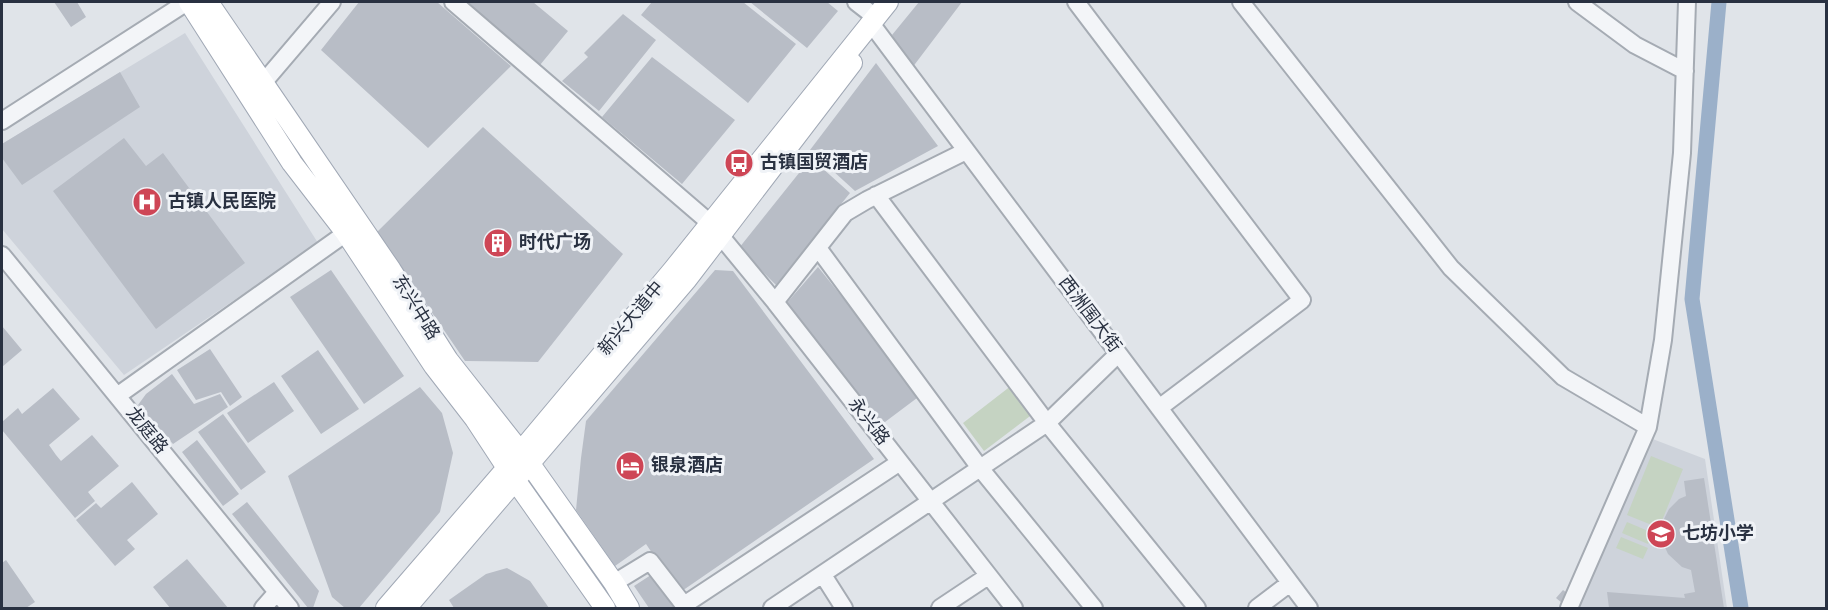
<svg xmlns="http://www.w3.org/2000/svg" width="1828" height="610" font-family="Overpass,'Noto Sans SC',sans-serif">
  <style>
    .built { fill: #ced3db }
    .green { fill: #c5d3c2 }
    .lines { fill: none; stroke-linecap: round; stroke-linejoin: round }
    .canal { stroke: #9bb0c9; stroke-width: 15 }
    .building { fill: #b8bdc6 }
    .minor-casing { stroke: #a5abb3; stroke-width: 20 }
    .major-casing { stroke: #a0a8b5; stroke-width: 22 }
    .minor { stroke: #f3f5f8; stroke-width: 16 }
    .major { stroke: #fff; stroke-width: 20 }
    .labels { text-anchor: middle; dominant-baseline: central; stroke-width: 6; stroke-linejoin: round; paint-order: stroke }
    .poi-label { font-size: 18px; font-weight: bold; fill: #293141; stroke: #f0f3f7; text-anchor: start }
    .street-label { font-size: 18px; fill: #293141; stroke: #f0f3f7 }
  </style>
  <rect width="100%" height="100%" fill="#e0e4e9"/>
  <path class="built" d="M 185,33 L 318,243 L 124,375 L 2,229 L 2,144 Z
    M 1650,438 L 1705,459 L 1727,608 L 1573,608 Z"/>
  <path class="green" d="M 1016,382 L 1038,410 L 984,451 L 963,423 Z
    M 1651,456 L 1683,469 L 1659,528 L 1627,515 Z
    M 1627,522 L 1653,533 L 1648,544 L 1622,533 Z
    M 1621,537 L 1648,548 L 1643,559 L 1616,548 Z"/>
  <g class="lines">
    <path class="canal" d="M 1719,2 L 1692,299 L 1741,608"/>
  </g>
  <path class="building" d="M 54,2 L 77,2 L 86,17 L 71,27 Z
    M 359,2 L 437,2 L 511,66 L 428,148 L 321,50 Z
    M 463,2 L 533,2 L 568,31 L 540,65 Z
    M 652,2 L 743,2 L 796,44 L 748,103 L 641,15 Z
    M 750,2 L 827,2 L 838,11 L 807,48 Z
    M 919,2 L 962,2 L 912,68 L 892,35 Z
    M 623,14 L 656,40 L 599,111 L 562,81 L 588,57 L 584,53 Z
    M 652,57 L 735,120 L 682,184 L 602,117 Z
    M 876,63 L 938,146 L 855,191 L 810,150 Z
    M 120,72 L 140,107 L 22,185 L 2,158 L 2,144 Z
    M 483,127 L 623,254 L 538,362 L 465,361 L 377,232 Z
    M 124,138 L 146,166 L 163,153 L 245,263 L 156,329 L 53,191 Z
    M 811,158 L 850,193 L 776,285 L 739,248 Z
    M 818,267 L 921,395 L 881,425 L 785,305 Z
    M 331,270 L 404,376 L 364,404 L 290,297 Z
    M 715,270 L 733,271 L 874,459 L 679,593 L 646,544 L 615,566 L 576,510 L 581,458 L 586,421 Z
    M 2,326 L 22,350 L 2,367 Z
    M 210,349 L 242,397 L 230,406 L 221,392 L 196,400 L 177,370 Z
    M 318,350 L 359,409 L 321,434 L 281,376 Z
    M 172,374 L 194,404 L 220,394 L 228,407 L 173,444 L 138,405 L 146,394 Z
    M 274,382 L 294,411 L 248,443 L 227,413 Z
    M 420,387 L 442,413 L 453,453 L 440,512 L 359,608 L 345,608 L 332,597 L 288,476 Z
    M 53,388 L 80,419 L 49,445 L 56,455 L 61,461 L 92,435 L 119,466 L 88,492 L 95,501 L 75,518 L 2,430 L 2,422 L 18,408 L 22,414 Z
    M 223,414 L 266,472 L 241,490 L 198,432 Z
    M 197,440 L 239,494 L 223,506 L 182,452 Z
    M 1704,478 L 1724,608 L 1609,608 L 1607,592 L 1685,598 L 1684,594 L 1695,592 L 1691,570 L 1682,567 L 1668,554 L 1663,543 L 1662,531 L 1663,521 L 1669,509 L 1679,499 L 1686,496 L 1684,481 Z
    M 132,482 L 158,514 L 127,540 L 135,549 L 115,566 L 76,520 L 96,503 L 101,508 Z
    M 247,502 L 319,591 L 313,608 L 308,608 L 232,514 Z
    M 187,559 L 214,591 L 228,608 L 170,608 L 153,587 Z
    M 6,560 L 35,602 L 26,608 L 2,608 L 2,563 Z
    M 507,568 L 530,581 L 549,608 L 454,608 L 449,600 L 486,574 Z
    M 654,573 L 678,608 L 649,608 L 634,586 Z
    M 1563,590 L 1567,593 L 1562,603 L 1556,598 Z"/>
  <g class="lines">
    <g class="minor-casing">
      <path id="minor" d="M 453,2 L 710,223 L 775,302 L 1014,608
        M 856,2 L 874,16
        M 1076,2 L 1302,300 L 1159,408
        M 1241,2 L 1451,268 L 1563,377 L 1648,427
        M 1577,2 L 1635,45 L 1685,71
        M 870,22 L 1309,608
        M 263,83 L 332,2
        M 2,121 L 187,2
        M 876,195 L 1047,423 L 1197,608
        M 818,248 L 980,468 L 1094,608
        M 2,255 L 290,608
        M 775,302 L 845,213 L 867,200 L 966,151
        M 117,396 L 346,233
        M 823,575 L 844,608
        M 614,583 L 650,561 L 684,605 L 900,462
        M 263,608 L 277,592
        M 772,608 L 1047,423 L 1118,354
        M 940,608 L 988,576
        M 1257,608 L 1290,583
        M 1569,608 L 1648,427 L 1663,340 L 1682,153 L 1687,2"/>
    </g>
    <g class="major-casing">
      <path id="major" d="M 189,2 L 292,163 L 346,233 L 434,366 L 475,419 L 515,480 L 605,608
        M 208,2 L 391,270 L 448,360 L 530,464 L 614,583 L 629,608
        M 386,608 L 507,468 L 673,270 L 888,2
        M 406,608 L 687,279 L 852,63"/>
    </g>
    <use href="#minor" class="minor"/>
    <use href="#major" class="major"/>
  </g>
  <defs>
    <g id="bus-disc" transform="scale(1.5)"><circle r="9.5" fill="#ce4656" stroke="#f0f3f7"/><path d="M-5-6H5V4H4V6H2V4H-2V6H-4V4H-5ZM-3.5-4V0h7V-4ZM-3.5 1.2v1.5H-2V1.2ZM2 1.2v1.5H3.5V1.2Z" fill="#fff"/></g>
    <g id="hospital-disc" transform="scale(1.5)"><circle r="9.5" fill="#ce4656" stroke="#f0f3f7"/><path d="M-5-5h3v3.5h4V-5h3V5h-3V1.5h-4V5h-3Z" fill="#fff"/></g>
    <g id="building-disc" transform="scale(1.5)"><circle r="9.5" fill="#ce4656" stroke="#f0f3f7"/><path d="M-4-6H4V6H1V3H-1V6H-4ZM-2.5-4.3h1.7v1.8h-1.7ZM.8-4.3h1.7v1.8H.8ZM-2.5-1h1.7V.8h-1.7ZM.8-1h1.7V.8H.8Z" fill="#fff"/></g>
    <g id="hotel-disc" transform="scale(1.5)"><circle r="9.5" fill="#ce4656" stroke="#f0f3f7"/><path d="M-6-4.5h1.5V1H6V5H4.5V3h-9V5H-6ZM-4 0a1.8 1.8 0 1 1 3.6 0ZM.5 0V-2.5h3Q6-2.5 6 0Z" fill="#fff"/></g>
    <g id="school-disc" transform="scale(1.5)"><circle r="9.5" fill="#ce4656" stroke="#f0f3f7"/><path d="M0-5L7-2L0 1L-7-2ZM-4 1L0 2.5L4 1V4Q0 6-4 4Z" fill="#fff"/></g>
  </defs>
  <g fill-rule="evenodd">
    <use href="#bus-disc" x="739" y="163"/>
    <use href="#hospital-disc" x="147" y="202"/>
    <use href="#building-disc" x="498" y="243"/>
    <use href="#hotel-disc" x="630" y="466"/>
    <use href="#school-disc" x="1661" y="534"/>
  </g>
  <g class="labels">
    <g class="poi-label">
      <text x="760" y="163">古镇国贸酒店</text>
      <text x="168" y="202">古镇人民医院</text>
      <text x="519" y="243">时代广场</text>
      <text x="651" y="466">银泉酒店</text>
      <text x="1682" y="534">七坊小学</text>
    </g>
    <g class="street-label">
      <text transform="translate(415 308) rotate(58)">东兴中路</text>
      <text transform="translate(1089 315) rotate(53)">西洲围大街</text>
      <text transform="translate(632 319) rotate(-50)">新兴大道中</text>
      <text transform="translate(868 422) rotate(52)">永兴路</text>
      <text transform="translate(146 431) rotate(51)">龙庭路</text>
    </g>
  </g>
  <rect width="1828" height="610" fill="none" stroke="#293141" stroke-width="6"/>
</svg>
